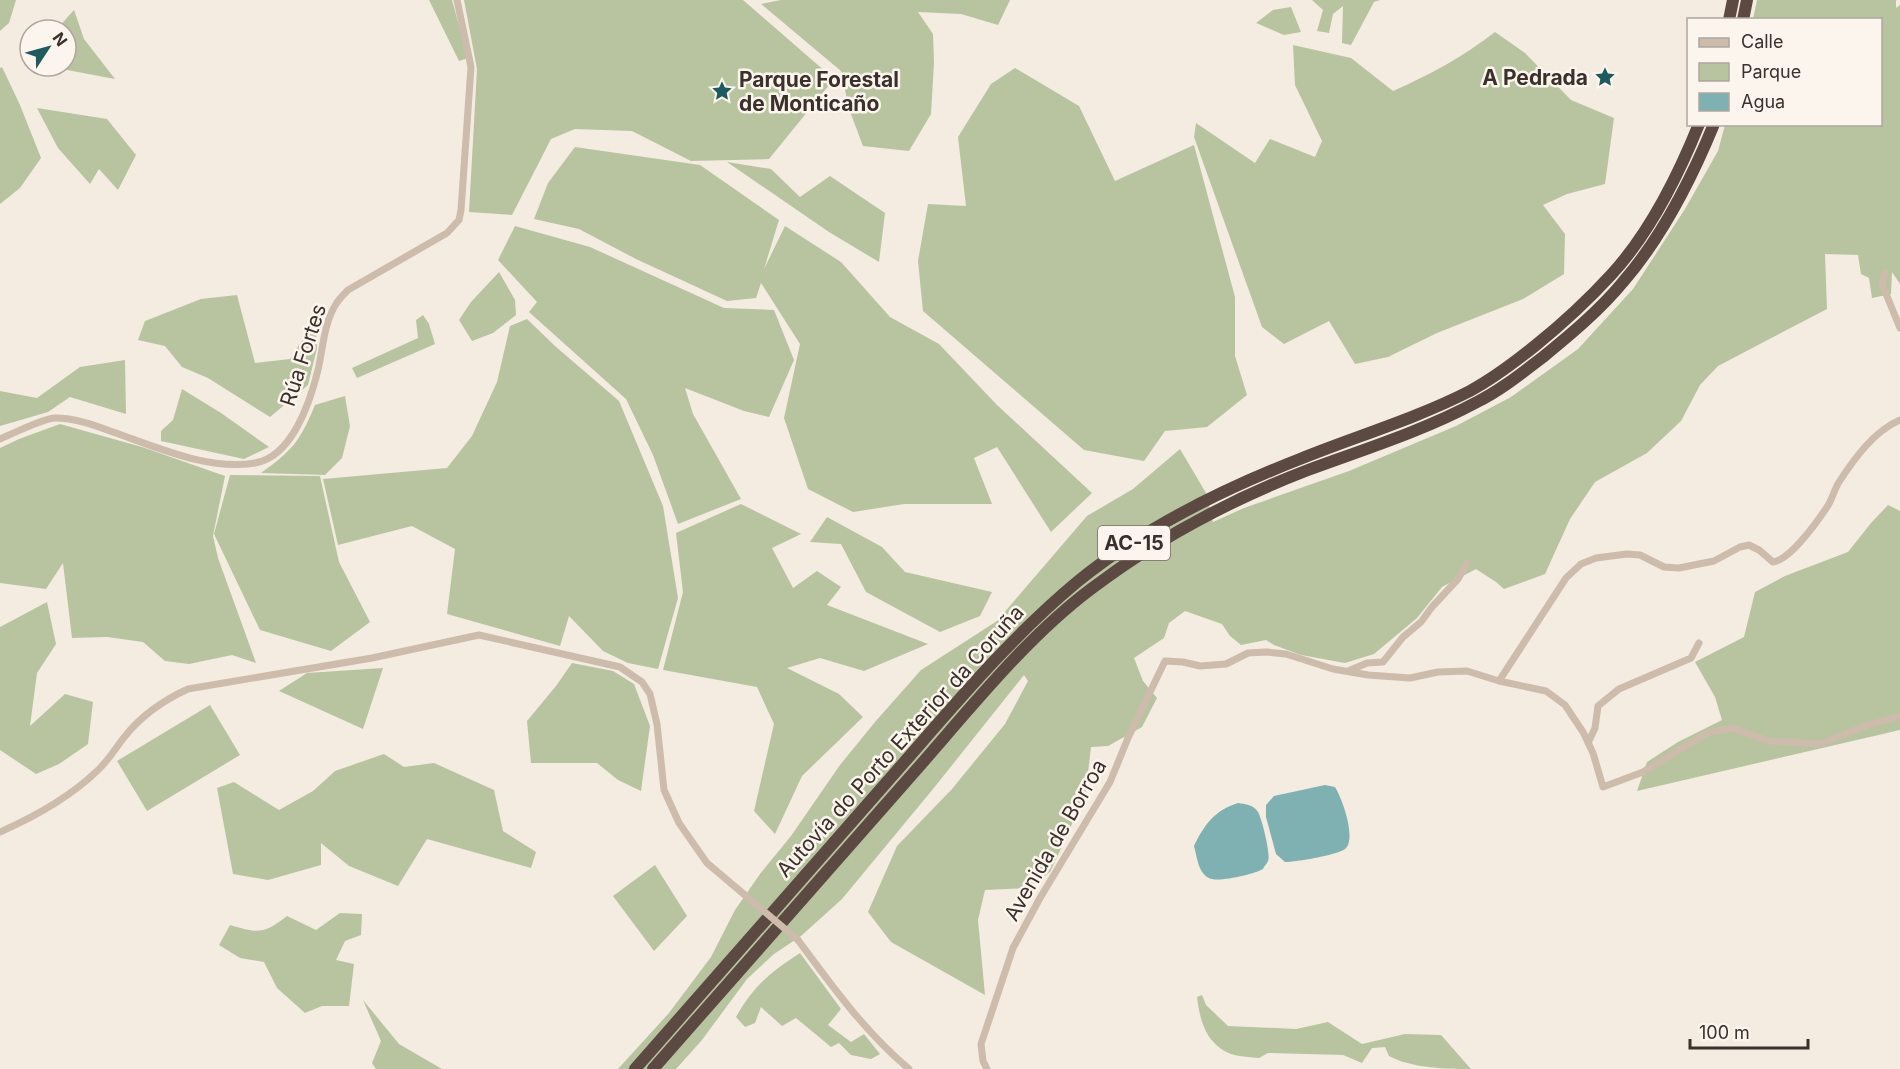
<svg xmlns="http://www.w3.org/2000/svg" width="1900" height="1069" font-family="Inter,sans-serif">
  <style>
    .green { fill: #b8c4a0 }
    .water { fill: #7fb0b2 }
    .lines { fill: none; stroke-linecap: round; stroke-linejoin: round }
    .minor { stroke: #cdbbac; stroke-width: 7 }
    .motorway { stroke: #5c4a42; stroke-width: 12 }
    .minor-bridge { stroke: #cdbbac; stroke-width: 7 }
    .labels { text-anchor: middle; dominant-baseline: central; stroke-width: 5; stroke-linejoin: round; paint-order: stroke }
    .shield { fill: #fbf5ee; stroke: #756b66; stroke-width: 1.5 }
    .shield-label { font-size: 20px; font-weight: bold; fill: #3b302b }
    .poi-label { font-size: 21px; font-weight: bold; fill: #3b302b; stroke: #fbf5ee; text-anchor: end }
    .street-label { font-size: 21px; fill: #3b302b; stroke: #fbf5ee }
  </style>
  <rect width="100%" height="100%" fill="#f4ebe1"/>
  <path class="green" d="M 0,0 L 16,0 L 9,23 L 0,31 Z
    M 429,0 L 452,0 L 468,58 L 459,61 Z
    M 464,0 L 743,0 L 834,79 L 769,159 L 691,161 L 632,131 L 575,129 L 551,139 L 512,215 L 469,212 L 477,69 Z
    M 781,0 L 1010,0 L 998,25 L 961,14 L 918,12 L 933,34 L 934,62 L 931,114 L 909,151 L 863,146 L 849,109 L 841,71 L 761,4 Z
    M 1312,0 L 1380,0 L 1374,2 L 1351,45 L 1342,43 L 1343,6 L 1333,14 L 1329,33 L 1317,31 L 1323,10 Z
    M 1757,0 L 1896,0 L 1896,8 L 1900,5 L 1900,284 L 1892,272 L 1891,294 L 1872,298 L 1869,278 L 1861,274 L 1858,255 L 1825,254 L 1827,309 L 1718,366 L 1700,385 L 1681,421 L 1647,453 L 1595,482 L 1570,519 L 1545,574 L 1504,589 L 1496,582 L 1476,569 L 1442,587 L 1417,618 L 1374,654 L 1345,663 L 1301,655 L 1274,645 L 1266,640 L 1241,645 L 1230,636 L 1222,624 L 1185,611 L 1169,623 L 1164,638 L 1134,658 L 1143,681 L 1157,698 L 1142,727 L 1108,746 L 1091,747 L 1086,790 L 1067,836 L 1050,872 L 1028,888 L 985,890 L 978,920 L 985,995 L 891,942 L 868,912 L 897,846 L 952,789 L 1005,724 L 1028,681 L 1024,675 L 933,789 L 842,899 L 801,936 L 774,954 L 747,979 L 702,1040 L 676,1069 L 618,1069 L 669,1013 L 711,957 L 735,910 L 760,874 L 791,836 L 840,765 L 875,722 L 921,670 L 997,621 L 1087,516 L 1133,489 L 1180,449 L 1206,493 L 1213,522 L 1244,508 L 1349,471 L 1456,426 L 1511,397 L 1578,349 L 1633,289 L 1685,209 L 1718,151 L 1725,125 L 1880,124 L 1880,20 L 1753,19 Z
    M 1291,7 L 1301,32 L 1284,35 L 1256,23 L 1273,10 Z
    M 74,10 L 84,39 L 115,79 L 46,66 L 66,66 L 66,30 L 56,30 Z
    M 1495,32 L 1525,53 L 1571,100 L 1614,118 L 1605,184 L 1567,194 L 1543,205 L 1565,234 L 1564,274 L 1523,299 L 1437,333 L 1388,357 L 1355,364 L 1329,321 L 1284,344 L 1262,327 L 1194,137 L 1196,123 L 1255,163 L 1270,139 L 1315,157 L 1322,141 L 1295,85 L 1293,45 L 1351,58 L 1393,91 C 1429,75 1463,57 1495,32 Z
    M 2,67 L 20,105 L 41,158 L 20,188 L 0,204 L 0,68 Z
    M 1015,68 L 1079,106 L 1115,181 L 1194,145 L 1235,297 L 1235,356 L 1247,395 L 1207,427 L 1165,431 L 1144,461 L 1084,450 L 923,311 L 918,261 L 928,204 L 966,206 L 958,137 L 991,84 Z
    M 37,108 L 107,119 L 136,155 L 118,190 L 99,169 L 90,184 L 58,148 Z
    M 575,147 L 700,165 L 779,220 L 764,269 L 785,226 L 841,262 L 890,317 L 939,344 L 997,405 L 1092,493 L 1051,532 L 997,447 L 974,458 L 992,504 L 904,504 L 853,512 L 808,489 L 784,418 L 800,344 L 761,283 L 756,298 L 727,301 L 636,259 L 579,229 L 534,219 L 548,183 Z
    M 727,162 L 771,169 L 800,197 L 830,176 L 885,213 L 879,262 L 829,232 Z
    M 515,226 L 590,247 L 724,308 L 774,310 L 794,360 L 769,417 L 744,411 L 685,388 L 693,414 L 741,499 L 678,524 L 653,455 L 626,399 L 529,312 L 537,302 L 498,260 Z
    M 499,272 L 515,300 L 516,315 L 493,333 L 472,341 L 459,320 L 471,302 Z
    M 237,295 L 255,363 L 290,359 L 315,320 L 317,348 L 308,385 L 270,417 L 208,378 L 182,367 L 165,346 L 138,340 L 145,321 L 201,299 Z
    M 423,315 L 429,324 L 435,344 L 357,378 L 352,368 L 418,338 L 416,320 Z
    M 527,319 L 555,346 L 619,401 L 663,506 L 678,598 L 658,669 L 628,663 L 603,651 L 569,616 L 560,646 L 447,614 L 455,549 L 412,526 L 338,545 L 323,479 L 447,468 L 472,436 L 497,382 L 510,326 Z
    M 125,360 L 126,414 L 70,397 L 48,412 L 0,426 L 0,391 L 37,398 L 80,367 Z
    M 182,389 L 221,413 L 269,447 L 244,459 L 161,441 L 161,431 L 173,420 Z
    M 345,396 L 350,426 L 342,458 L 325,475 L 261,473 C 293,450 300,441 315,405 Z
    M 60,424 L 142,447 L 225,476 L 213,536 L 218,558 L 256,663 L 232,655 L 189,664 L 165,661 L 143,642 L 107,637 L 72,638 L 63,563 L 46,589 L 0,583 L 0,448 L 19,439 Z
    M 230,475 L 320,476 L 339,562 L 370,622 L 331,651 L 260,630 L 214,534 Z
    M 741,504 L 801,534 L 772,548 L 793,588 L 817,571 L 841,587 L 827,605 L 928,644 L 864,671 L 820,658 L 787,668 L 839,694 L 863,717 L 802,776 L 775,834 L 754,811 L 774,724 L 757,687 L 663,670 L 683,592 L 676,533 Z
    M 1888,505 L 1900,511 L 1900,730 L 1637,791 L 1647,762 L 1678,742 L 1722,720 L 1715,697 L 1695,662 L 1744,637 L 1755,592 L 1785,576 L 1848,552 L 1871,523 Z
    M 827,517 L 882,547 L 905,572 L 992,592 L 980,616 L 940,632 L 866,592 L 841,544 L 810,542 Z
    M 47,602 L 56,644 L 37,673 L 30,726 L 65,694 L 93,702 L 88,744 L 59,764 L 36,774 L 0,750 L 0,627 Z
    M 572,663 L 613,671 L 634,684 L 650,726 L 641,791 L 618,780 L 597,763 L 531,763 L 527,721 L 556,686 Z
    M 383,668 L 363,729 L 279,691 L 307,673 Z
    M 210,705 L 240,755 L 147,811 L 117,761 Z
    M 384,754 L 404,767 L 434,763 L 494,790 L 503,831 L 536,852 L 531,868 L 427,839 L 398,886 L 349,866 L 321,843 L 321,865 L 268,880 L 233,874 L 217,788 L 234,782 L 279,810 L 313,791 L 335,771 Z
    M 655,865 L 687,916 L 654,951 L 613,896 Z
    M 340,913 L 362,914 L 361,935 L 345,941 L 336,960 L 354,964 L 349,1006 L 322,1006 L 305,1013 L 277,988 L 264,962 L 240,958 L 219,945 L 230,925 C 257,933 263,935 287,916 L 316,930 Z
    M 800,953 L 841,1009 L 828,1025 L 851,1042 L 864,1034 L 880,1054 L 871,1059 L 851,1055 L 839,1043 L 831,1047 L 796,1018 L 782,1026 L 761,1007 L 755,1023 L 745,1027 L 736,1017 C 754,985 770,973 800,953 Z
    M 1202,995 L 1206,1005 L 1228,1026 L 1296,1029 L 1328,1022 L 1362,1044 L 1405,1034 L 1441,1035 L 1471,1069 C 1445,1069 1411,1068 1389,1056 L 1385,1047 L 1372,1048 L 1362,1063 L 1343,1055 L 1268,1053 L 1259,1058 C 1251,1057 1240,1057 1231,1054 C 1206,1044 1200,1021 1197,997 Z
    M 363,1000 L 399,1044 L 442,1069 L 376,1069 L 372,1063 L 381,1041 Z"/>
  <path class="water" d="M 1325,785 L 1335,787 C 1342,798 1357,839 1345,849 C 1337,855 1296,862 1285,862 L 1276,854 L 1266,817 L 1266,805 L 1274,796 Z
    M 1238,803 C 1245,804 1254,805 1258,812 C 1262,819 1271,855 1268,861 C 1268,862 1263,868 1263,869 C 1255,874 1217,883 1209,878 C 1198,873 1197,856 1194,846 C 1204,825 1215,810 1238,803 Z"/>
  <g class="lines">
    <path class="minor" d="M 1885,273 L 1882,284 L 1900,328
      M 0,439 C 12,434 44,418 55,418 C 75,418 94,425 113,432 C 156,447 209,471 255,463 C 292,457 310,402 318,370 C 323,348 324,323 336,304 C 339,299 344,294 348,290 L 447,233 L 459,220 L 461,210 L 471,67 L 457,0
      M 1348,671 L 1367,663 L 1383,662 L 1403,637 L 1421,622 L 1432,607 L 1458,579 L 1467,563
      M 1499,681 L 1566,578 L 1581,564 L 1596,558 L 1627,554 L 1640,555 L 1664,567 L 1679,568 L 1714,561 L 1740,547 L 1749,545 L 1759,550 L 1773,562 C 1790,560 1817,522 1827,507 C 1832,500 1834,490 1839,482 C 1854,459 1874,431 1900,420
      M 1588,743 L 1595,728 L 1598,706 L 1619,689 L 1691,658 L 1699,643
      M 0,832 C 34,817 70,797 97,771 C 109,760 116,747 126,735 C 143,714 164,700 188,689 L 372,658 L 479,635 L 620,667 L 642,682 L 650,694 L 657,724 L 664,790 L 679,823 L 707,863 L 746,896
      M 798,940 C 832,986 865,1032 909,1069
      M 987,1069 L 983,1061 L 981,1044 L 1013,948 L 1040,898 L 1110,782 L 1128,738 L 1165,661 L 1183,662 L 1200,666 L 1226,664 L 1248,653 L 1266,652 L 1286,654 L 1333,669 L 1368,675 L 1410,678 L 1438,672 L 1467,671 L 1499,681 L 1546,691 L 1565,705 L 1583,732 L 1593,753 L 1603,787 L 1643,772 L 1707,733 L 1732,728 L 1769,741 L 1820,744 L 1868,725 L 1900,716"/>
    <path class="motorway" d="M 1729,20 L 1733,0
      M 1743,20 L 1747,0
      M 635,1069 C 718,974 802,879 886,783 C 947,714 1006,641 1077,582 C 1142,529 1223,489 1300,459 C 1357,436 1415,419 1470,391 C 1494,378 1515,362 1536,345 C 1562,324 1588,300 1611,275 C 1649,234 1678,176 1699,124
      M 653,1069 C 738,972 823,875 909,778 C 965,715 1023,640 1091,589 C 1157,539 1230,500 1308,470 C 1365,449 1423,431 1477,402 C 1501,390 1522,373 1543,357 C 1571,334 1600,310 1623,282 C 1663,236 1691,180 1714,124"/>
    <path class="minor-bridge" d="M 746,896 L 798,940"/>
  </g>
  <defs>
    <g id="sight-bare" transform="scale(1.62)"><path d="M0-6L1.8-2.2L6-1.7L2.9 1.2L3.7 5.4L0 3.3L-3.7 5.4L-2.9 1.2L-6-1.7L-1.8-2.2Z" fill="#1f5a5e" stroke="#fbf5ee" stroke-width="2.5" paint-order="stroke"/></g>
  </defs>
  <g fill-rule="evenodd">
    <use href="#sight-bare" x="1605" y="77"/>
    <use href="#sight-bare" x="722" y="91"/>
  </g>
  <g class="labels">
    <rect class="shield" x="1098" y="526" width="72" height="34" rx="4.5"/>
    <g class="shield-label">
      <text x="1134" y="543">AC-15</text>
    </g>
    <g class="poi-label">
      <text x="1588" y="77">A Pedrada</text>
      <text x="739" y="79" text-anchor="start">Parque Forestal<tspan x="739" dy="24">de Monticaño</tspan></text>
    </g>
    <g class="street-label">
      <text transform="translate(303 355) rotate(-72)">Rúa Fortes</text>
      <text transform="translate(900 741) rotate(-48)">Autovía do Porto Exterior da Coruña</text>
      <text transform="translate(1055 840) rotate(-60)">Avenida de Borroa</text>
    </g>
  </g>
  <rect x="1687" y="18" width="195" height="108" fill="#fbf5ee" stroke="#aea6a0" stroke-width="1.5"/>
  <rect x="1699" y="38" width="30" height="9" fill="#cdbbac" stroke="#aea6a0" stroke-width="1.5"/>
  <text x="1741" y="48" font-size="18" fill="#3b302b">Calle</text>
  <rect x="1699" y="63" width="30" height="18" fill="#b8c4a0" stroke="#aea6a0" stroke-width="1.5"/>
  <text x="1741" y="78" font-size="18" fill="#3b302b">Parque</text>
  <rect x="1699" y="93" width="30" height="18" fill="#7fb0b2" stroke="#aea6a0" stroke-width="1.5"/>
  <text x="1741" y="108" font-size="18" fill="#3b302b">Agua</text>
  <g transform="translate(48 48) rotate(54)"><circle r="28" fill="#fbf5ee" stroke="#aea6a0" stroke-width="1.5"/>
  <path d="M0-4.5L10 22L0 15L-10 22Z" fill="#1f5a5e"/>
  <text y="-9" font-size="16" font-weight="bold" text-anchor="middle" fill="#3b302b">N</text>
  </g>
  <path d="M1690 1039v9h118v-9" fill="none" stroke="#3b302b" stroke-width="3"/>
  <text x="1699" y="1039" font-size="18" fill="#3b302b" stroke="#fbf5ee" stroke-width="4.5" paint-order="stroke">100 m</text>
</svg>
